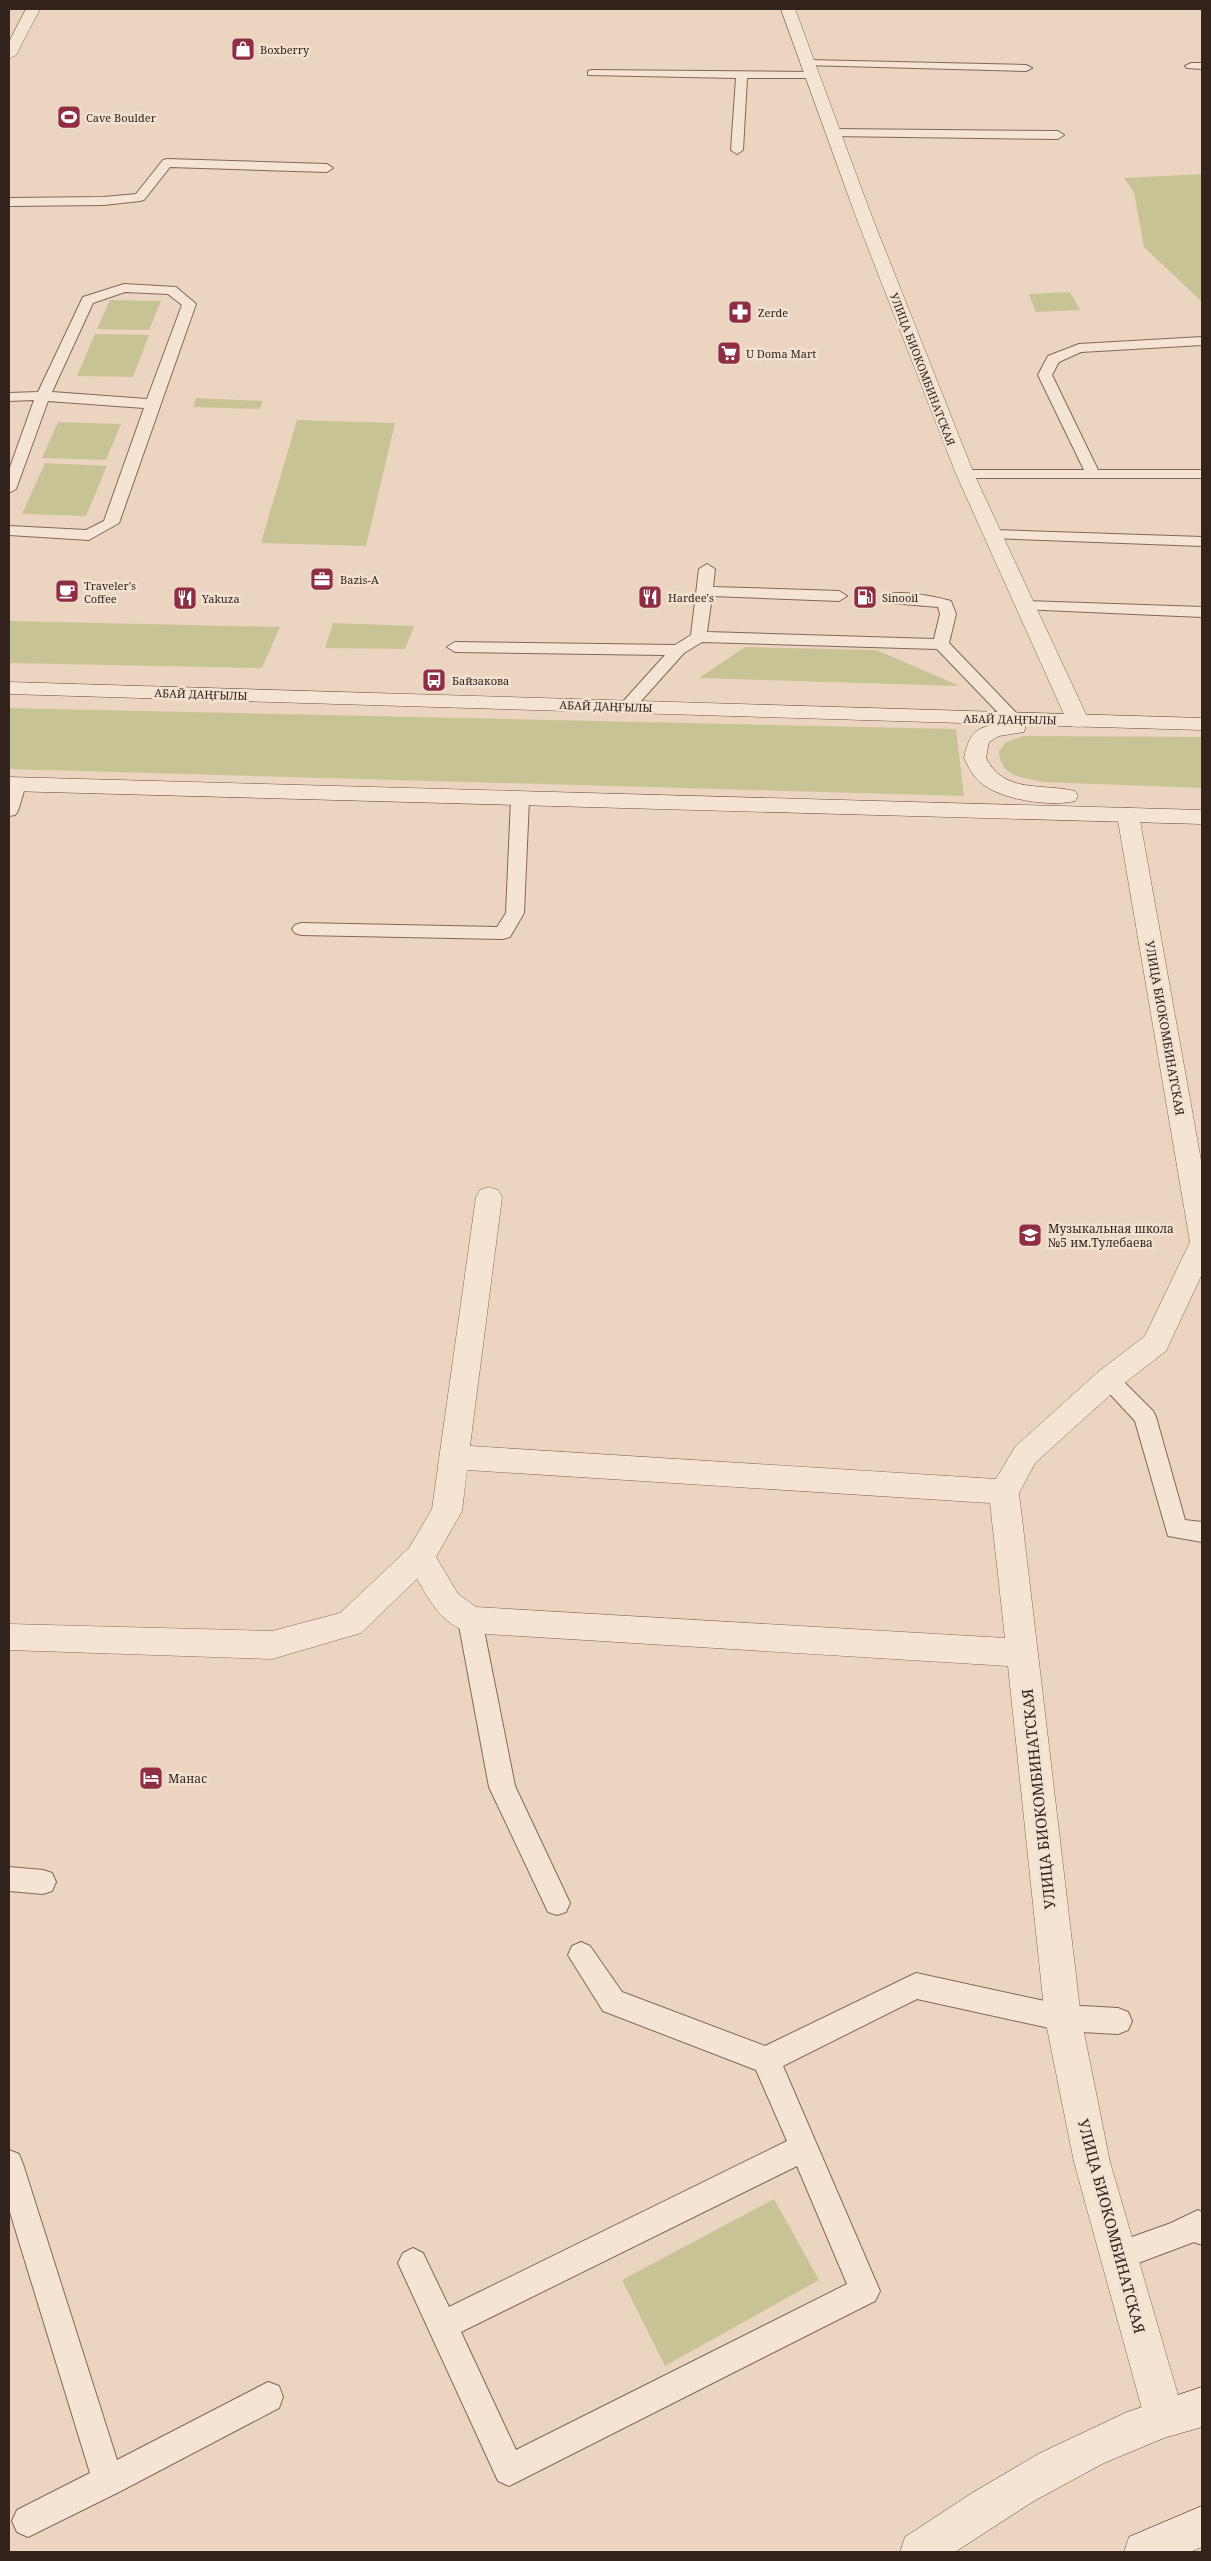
<svg xmlns="http://www.w3.org/2000/svg" width="1211" height="2561" font-family="'Noto Serif',serif">
  <style>
    .green { fill: #c8c395 }
    .lines { fill: none; stroke-linecap: round; stroke-linejoin: round }
    .service-casing { stroke: #83665a; stroke-width: 2 }
    .minor-casing { stroke: #83665a; stroke-width: 1 }
    .tertiary-casing { stroke: #83665a; stroke-width: 1 }
    .secondary-casing { stroke: #64483d; stroke-width: 1 }
    .service { fill: #f6e4d3; fill-rule: evenodd }
    .minor { fill: #f6e4d3; fill-rule: evenodd }
    .tertiary { fill: #f6e4d3; fill-rule: evenodd }
    .secondary { fill: #f6e4d3; fill-rule: evenodd }
    .labels { text-anchor: middle; dominant-baseline: central; stroke-width: 5; stroke-linejoin: round; paint-order: stroke }
    .far-poi-label { font-size: 11px; fill: #33231d; stroke: #f3e1d0; text-anchor: start }
    .far-street-label { font-size: 11px; fill: #33231d; stroke: #f3e1d0 }
    .street-label { font-size: 12px; fill: #33231d; stroke: #f3e1d0 }
    .poi-label { font-size: 12px; fill: #33231d; stroke: #f3e1d0; text-anchor: start }
    .near-street-label { font-size: 15px; fill: #33231d; stroke: #f3e1d0 }
  </style>
  <rect width="100%" height="100%" fill="#ebd5c1"/>
  <path class="green" d="M 1202,174 L 1202,302 L 1144,247 L 1134,192 L 1124,178 Z
    M 1070,292 L 1080,310 L 1036,312 L 1029,294 Z
    M 110,300 L 161,301 L 149,330 L 97,329 Z
    M 95,334 L 149,335 L 133,377 L 77,376 Z
    M 196,398 L 263,401 L 260,409 L 193,407 Z
    M 297,420 L 395,423 L 366,546 L 261,543 Z
    M 58,422 L 121,424 L 106,460 L 42,458 Z
    M 45,463 L 107,466 L 86,516 L 22,514 Z
    M 9,621 L 280,627 L 262,668 L 9,663 Z
    M 333,623 L 414,626 L 405,649 L 325,648 Z
    M 745,647 L 876,650 L 960,686 L 699,678 Z
    M 9,708 L 956,729 L 964,796 L 9,769 Z
    M 1023,736 L 1202,737 L 1202,788 L 1043,782 C 1022,777 1000,777 999,751 L 1005,743 Z
    M 774,2199 L 819,2280 L 665,2366 L 622,2280 Z"/>
  <g class="lines">
    <g class="service-casing">
      <path id="service" d="M 808,60 L 1026,65 L 1032,68 L 1026,71 L 804,65 L 802,63 Z
        M 1191,63 L 1202,63 L 1202,69 L 1187,68 L 1185,66 Z
        M 592,70 L 812,72 L 818,75 L 812,78 L 747,78 L 743,150 L 737,154 L 731,150 L 736,78 L 588,75 L 588,71 Z
        M 833,129 L 1058,131 L 1064,135 L 1058,139 L 829,136 L 827,133 Z
        M 167,159 L 327,164 L 333,168 L 327,172 L 170,167 L 144,200 L 140,201 L 104,205 L 9,206 L 9,198 L 104,197 L 136,194 L 163,160 Z
        M 124,284 L 176,287 L 196,304 L 119,523 L 89,540 L 9,535 L 9,526 L 86,530 L 104,521 L 144,408 L 48,401 L 16,489 L 9,493 L 9,470 L 34,400 L 9,401 L 9,393 L 38,392 L 83,297 ZM 125,292 L 168,294 L 182,305 L 147,399 L 52,392 L 93,303 Z
        M 1202,337 L 1202,345 L 1081,352 L 1059,362 L 1052,375 L 1098,470 L 1202,470 L 1202,478 L 965,478 L 958,474 L 965,470 L 1084,470 L 1038,375 L 1048,356 L 1079,344 Z
        M 993,530 L 1202,537 L 1202,546 L 988,538 L 985,535 L 988,532 Z
        M 707,564 L 715,569 L 713,587 L 839,591 L 847,596 L 839,601 L 712,596 L 707,632 L 934,639 L 940,614 L 938,607 L 890,603 L 882,598 C 890,587 938,597 951,601 L 956,614 L 949,643 L 1023,720 L 1021,724 L 1009,724 L 937,649 L 702,642 L 684,653 L 633,710 L 627,711 L 619,706 L 665,655 L 455,652 L 447,647 L 455,642 L 675,645 L 691,635 L 699,569 Z
        M 1026,601 L 1202,607 L 1202,617 L 1020,609 L 1018,606 Z
        M 17,779 L 23,780 L 26,784 L 18,811 L 15,815 L 9,816 L 9,784 Z
        M 520,794 L 526,795 L 529,799 L 524,913 L 510,937 L 503,939 L 301,935 L 295,933 L 292,929 L 295,925 L 301,923 L 497,927 L 506,913 L 511,799 L 514,795 Z
        M 1108,1371 L 1116,1374 L 1153,1411 L 1156,1417 L 1185,1520 L 1202,1522 L 1202,1542 L 1168,1536 L 1135,1421 L 1097,1380 L 1100,1374 Z
        M 470,1610 L 479,1613 L 482,1620 L 515,1786 L 570,1903 L 566,1912 L 557,1915 L 548,1912 L 489,1787 L 458,1620 L 461,1613 Z
        M 9,1867 L 43,1870 L 52,1873 L 56,1882 L 52,1891 L 43,1894 L 9,1891 Z
        M 581,1942 L 590,1946 L 622,1992 L 765,2046 L 916,1973 L 1063,2005 L 1118,2008 L 1128,2012 L 1132,2021 L 1128,2030 L 1118,2034 L 1063,2031 L 917,1999 L 783,2066 L 880,2291 L 875,2301 L 509,2486 L 498,2481 L 398,2263 L 403,2253 L 413,2248 L 423,2253 L 449,2307 L 787,2141 L 756,2070 L 603,2011 L 568,1955 L 572,1946 ZM 797,2166 L 847,2284 L 516,2450 L 461,2332 Z
        M 9,2150 L 19,2154 L 23,2164 L 117,2460 L 268,2382 L 279,2386 L 283,2397 L 279,2408 L 119,2492 L 28,2537 L 17,2532 L 12,2521 L 17,2510 L 90,2473 L 9,2209 Z
        M 1198,2210 L 1202,2212 L 1202,2245 L 1194,2242 L 1117,2271 L 1107,2266 L 1102,2256 L 1107,2246 L 1171,2223 Z"/>
    </g>
    <g class="minor-casing">
      <path id="minor" d="M 781,9 L 795,9 L 872,217 L 974,474 L 1089,721 L 1086,726 L 1078,727 L 1070,726 L 1067,721 L 956,474 L 856,217 Z
        M 1128,808 L 1136,810 L 1139,815 L 1202,1166 L 1202,1274 L 1166,1351 L 1118,1388 L 1035,1463 L 1019,1493 L 1081,2018 L 1110,2162 L 1184,2416 L 1178,2430 L 1164,2436 L 1150,2430 L 1144,2416 L 1074,2162 L 1045,2018 L 1008,1666 L 470,1633 C 441,1623 432,1604 417,1579 L 361,1633 L 272,1659 L 9,1650 L 9,1624 L 272,1631 L 340,1613 L 409,1548 L 432,1509 L 476,1197 L 480,1190 L 489,1187 L 498,1190 L 502,1197 L 470,1446 L 996,1479 L 1015,1447 L 1098,1372 L 1145,1336 L 1190,1242 L 1117,815 L 1120,810 ZM 467,1470 L 990,1503 L 1005,1638 L 476,1607 L 458,1594 L 436,1557 L 462,1511 Z"/>
    </g>
    <g class="tertiary-casing">
      <path id="tertiary" d="M 26,9 L 40,9 L 16,55 L 9,59 L 9,42 Z"/>
    </g>
    <g class="secondary-casing">
      <path id="secondary" d="M 9,682 L 1202,718 L 1202,730 L 1026,725 L 1024,732 L 999,736 L 989,742 L 986,758 C 1004,794 1042,783 1075,791 L 1078,796 L 1075,801 C 1051,807 1001,800 981,783 C 973,776 969,768 964,758 C 969,737 972,729 995,724 L 9,694 Z
        M 9,777 L 1202,810 L 1202,824 L 9,791 Z
        M 1202,2387 L 1202,2427 L 1164,2438 L 1104,2463 L 1034,2501 L 955,2552 L 900,2552 L 905,2537 L 972,2493 L 1040,2453 L 1127,2412 Z
        M 1202,2506 L 1202,2547 L 1190,2552 L 1124,2552 L 1129,2537 Z"/>
    </g>
    <use href="#service" class="service"/>
    <use href="#minor" class="minor"/>
    <use href="#tertiary" class="tertiary"/>
    <use href="#secondary" class="secondary"/>
  </g>
  <defs>
    <g id="shop-square" transform="scale(1.25)"><rect x="-9" y="-9" width="18" height="18" rx="4" fill="#8e2d43" stroke="#f3e1d0"/><path d="M-5-2.5h2.3a2.7 3.5 0 0 1 5.4 0H5L5.5 6h-11ZM-1.5-2.5h3a1.5 2.3 0 0 0-3 0Z" fill="#fff"/></g>
    <g id="stadium-square" transform="scale(1.25)"><rect x="-9" y="-9" width="18" height="18" rx="4" fill="#8e2d43" stroke="#f3e1d0"/><path d="M0-5a6.5 5 0 1 0 0 10a6.5 5 0 1 0 0-10ZM-3.5-1.8h7v3.6h-7Z" fill="#fff"/></g>
    <g id="pharmacy-square" transform="scale(1.25)"><rect x="-9" y="-9" width="18" height="18" rx="4" fill="#8e2d43" stroke="#f3e1d0"/><path d="M-2-6h4v4h4v4h-4v4h-4v-4h-4v-4h4Z" fill="#fff"/></g>
    <g id="supermarket-square" transform="scale(1.25)"><rect x="-9" y="-9" width="18" height="18" rx="4" fill="#8e2d43" stroke="#f3e1d0"/><path d="M-6-5.5h2.5l.6 2H6L4.5 2H-2.5L-4.4-4H-6ZM-1.5 3.2a1.3 1.3 0 1 0 .1 0ZM3 3.2a1.3 1.3 0 1 0 .1 0Z" fill="#fff"/></g>
    <g id="office-square" transform="scale(1.25)"><rect x="-9" y="-9" width="18" height="18" rx="4" fill="#8e2d43" stroke="#f3e1d0"/><path d="M-6-3h4V-5.5h4V-3h4V5H-6ZM-1-4.5V-3h2v-1.5ZM-6 0V1H6V0Z" fill="#fff"/></g>
    <g id="cafe-square" transform="scale(1.25)"><rect x="-9" y="-9" width="18" height="18" rx="4" fill="#8e2d43" stroke="#f3e1d0"/><path d="M-5.5-4.5H6V0H3Q3 3.5 0 3.5H-2.5Q-5.5 3.5-5.5 0ZM3-3.2v2h1.7v-2ZM-6 4.5H4V6H-6Z" fill="#fff"/></g>
    <g id="restaurant-square" transform="scale(1.25)"><rect x="-9" y="-9" width="18" height="18" rx="4" fill="#8e2d43" stroke="#f3e1d0"/><path d="M-5-6h1v4h1v-4h1v4h1v-4h1v5L-1.5 .5V6h-2V.5L-5-1ZM5-6V6H3V1.5H1.5Q1.5-4 5-6Z" fill="#fff"/></g>
    <g id="fuel-square" transform="scale(1.25)"><rect x="-9" y="-9" width="18" height="18" rx="4" fill="#8e2d43" stroke="#f3e1d0"/><path d="M-5.5-6h7V0h2V4h1.3V-2.5L3-4.5l.8-.8L6-3V5H2.5V1h-1V6h-7ZM-4.2-4.7v3.2H.2V-4.7Z" fill="#fff"/></g>
    <g id="bus-square" transform="scale(1.25)"><rect x="-9" y="-9" width="18" height="18" rx="4" fill="#8e2d43" stroke="#f3e1d0"/><path d="M-5-6H5V4H4V6H2V4H-2V6H-4V4H-5ZM-3.5-4V0h7V-4ZM-3.5 1.2v1.5H-2V1.2ZM2 1.2v1.5H3.5V1.2Z" fill="#fff"/></g>
    <g id="school-square" transform="scale(1.25)"><rect x="-9" y="-9" width="18" height="18" rx="4" fill="#8e2d43" stroke="#f3e1d0"/><path d="M0-5L7-2L0 1L-7-2ZM-4 1L0 2.5L4 1V4Q0 6-4 4Z" fill="#fff"/></g>
    <g id="hotel-square" transform="scale(1.25)"><rect x="-9" y="-9" width="18" height="18" rx="4" fill="#8e2d43" stroke="#f3e1d0"/><path d="M-6-4.5h1.5V1H6V5H4.5V3h-9V5H-6ZM-4 0a1.8 1.8 0 1 1 3.6 0ZM.5 0V-2.5h3Q6-2.5 6 0Z" fill="#fff"/></g>
  </defs>
  <g fill-rule="evenodd">
    <use href="#shop-square" x="243" y="49"/>
    <use href="#stadium-square" x="69" y="117"/>
    <use href="#pharmacy-square" x="740" y="312"/>
    <use href="#supermarket-square" x="729" y="353"/>
    <use href="#office-square" x="322" y="579"/>
    <use href="#cafe-square" x="67" y="591"/>
    <use href="#restaurant-square" x="650" y="597"/>
    <use href="#fuel-square" x="865" y="597"/>
    <use href="#restaurant-square" x="185" y="598"/>
    <use href="#bus-square" x="434" y="680"/>
    <use href="#school-square" x="1030" y="1235"/>
    <use href="#hotel-square" x="151" y="1778"/>
  </g>
  <g class="labels">
    <g class="far-poi-label">
      <text x="260" y="49">Boxberry</text>
      <text x="86" y="117">Cave Boulder</text>
      <text x="758" y="312">Zerde</text>
      <text x="746" y="353">U Doma Mart</text>
      <text x="340" y="579">Bazis-A</text>
      <text x="84" y="585">Traveler's<tspan x="84" dy="13">Coffee</tspan></text>
      <text x="668" y="597">Hardee's</text>
      <text x="882" y="597">Sinooil</text>
      <text x="202" y="598">Yakuza</text>
      <text x="452" y="680">Байзакова</text>
    </g>
    <g class="far-street-label">
      <text transform="translate(923 369) rotate(69)">УЛИЦА БИОКОМБИНАТСКАЯ</text>
      <text transform="translate(201 694) rotate(2)">АБАЙ ДАҢҒЫЛЫ</text>
      <text transform="translate(606 706) rotate(2)">АБАЙ ДАҢҒЫЛЫ</text>
      <text transform="translate(1010 719) rotate(1)">АБАЙ ДАҢҒЫЛЫ</text>
    </g>
    <g class="street-label">
      <text transform="translate(1165 1028) rotate(80)">УЛИЦА БИОКОМБИНАТСКАЯ</text>
    </g>
    <g class="poi-label">
      <text x="1048" y="1228">Музыкальная школа<tspan x="1048" dy="14">№5 им.Тулебаева</tspan></text>
      <text x="168" y="1778">Манас</text>
    </g>
    <g class="near-street-label">
      <text transform="translate(1038 1799) rotate(-96)">УЛИЦА БИОКОМБИНАТСКАЯ</text>
      <text transform="translate(1112 2226) rotate(75)">УЛИЦА БИОКОМБИНАТСКАЯ</text>
    </g>
  </g>
  <rect width="1211" height="2561" fill="none" stroke="#33231d" stroke-width="20"/>
</svg>
